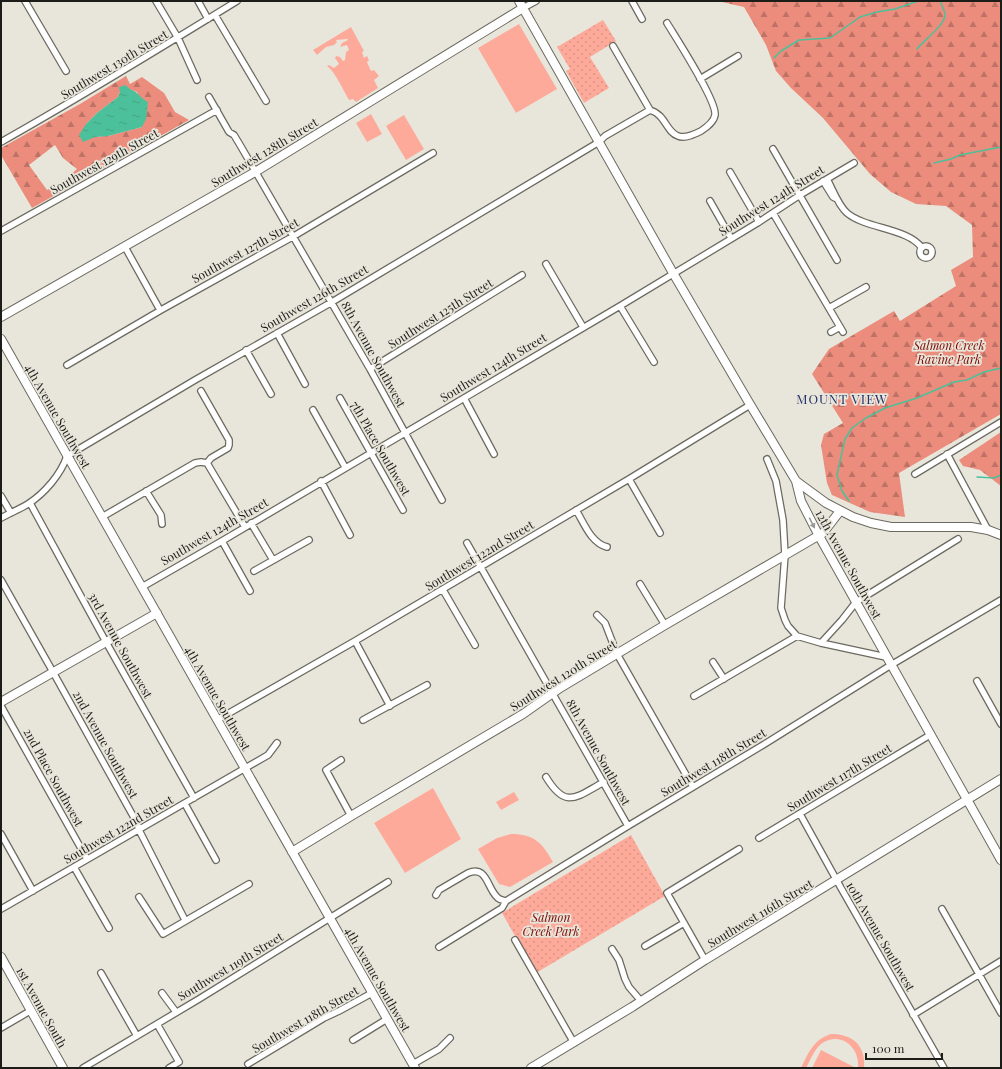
<svg xmlns="http://www.w3.org/2000/svg" width="1002" height="1069" font-family="'Playfair Display',serif">
  <style>
    .green { fill: #feaa9a }
    .forest { fill: url(#forest-firs); fill-rule: evenodd }
    .park { fill: url(#park-dots) }
    .water { fill: url(#water-ripples) }
    .lines { fill: none; stroke-linecap: round; stroke-linejoin: round }
    .stream { stroke: #4cc09a; stroke-width: 1.5 }
    .street-casing { stroke: #6c6a60; stroke-width: 8 }
    .secondary-casing { stroke: #6c6a60; stroke-width: 10 }
    .street { stroke: #fff; stroke-width: 5.5 }
    .secondary { stroke: #fff; stroke-width: 8 }
    .oneway { fill: #999997 }
    .labels { text-anchor: middle; dominant-baseline: central; stroke-width: 3.5; stroke-linejoin: round; paint-order: stroke }
    .street-label { font-size: 12px; fill: #1c1c18; stroke: #e8e6db }
    .park-label { font-size: 12px; font-style: italic; fill: #7e0800; stroke: #e8e6db }
    .neighbourhood-label { font-size: 13px; letter-spacing: 1px; fill: #243068; stroke: #e8e6db }
  </style>
  <defs>
    <pattern id="forest-firs" width="22" height="20" patternUnits="userSpaceOnUse"><rect width="22" height="20" fill="#eb8c7c"/><path d="M5 1l3.5 6h-7zM16 11l3.5 6h-7z" fill="#be7265"/></pattern>
    <pattern id="park-dots" width="8" height="8" patternUnits="userSpaceOnUse"><rect width="8" height="8" fill="#feaa9a"/><path d="M2 2h.1M6 6h.1" fill="none" stroke="#d99284" stroke-width="1.8" stroke-linecap="round"/></pattern>
    <pattern id="water-ripples" width="26" height="14" patternUnits="userSpaceOnUse"><rect width="26" height="14" fill="#4cc09a"/><path d="M2 4q2-2 4 0t4 0M15 11q2-2 4 0t4 0" fill="none" stroke="#42a484"/></pattern>
  </defs>
  <rect width="100%" height="100%" fill="#e8e6db"/>
  <path class="green" d="M 519,24 L 557,89 L 516,113 L 478,48 Z
    M 351,27 L 364,51 L 362,52 L 364,58 L 367,56 L 369,60 L 367,62 L 371,71 L 374,70 L 379,76 L 374,80 L 378,88 L 356,102 L 353,99 L 349,100 C 343,90 336,73 327,66 L 329,65 L 334,68 L 339,64 L 335,58 L 336,56 L 340,57 L 343,61 L 345,60 L 346,52 L 349,50 L 347,45 L 340,47 L 342,43 L 348,40 L 347,39 L 336,40 L 337,42 L 334,45 L 326,47 L 317,55 L 313,50 Z
    M 371,114 L 382,134 L 367,142 L 356,123 Z
    M 404,115 L 424,149 L 406,160 L 386,126 Z
    M 433,788 L 461,839 L 405,873 L 374,823 Z
    M 514,792 L 519,800 L 501,810 L 496,802 Z
    M 511,834 C 535,834 542,843 553,862 L 510,887 L 499,884 L 478,849 L 497,838 Z
    M 831,1034 C 853,1034 866,1046 864,1068 L 858,1068 C 860,1049 843,1032 824,1042 C 815,1047 811,1059 806,1068 L 801,1068 C 809,1052 813,1040 831,1034 Z
    M 821,1050 L 854,1067 L 854,1068 L 812,1068 Z"/>
  <path class="forest" d="M 722,1 L 1001,1 L 1001,414 L 899,473 L 905,517 L 870,512 L 832,495 L 827,483 L 821,445 L 824,434 L 843,423 L 812,374 L 829,349 L 894,311 L 900,321 L 956,286 L 951,270 L 973,257 L 972,225 L 946,206 L 916,204 L 891,192 L 870,174 L 823,118 L 791,88 L 776,71 L 766,45 L 744,7 L 722,2 Z
    M 126,76 L 130,84 L 142,77 L 164,93 L 175,112 L 189,120 L 32,208 L 1,155 L 1,148 L 80,104 ZM 129,89 L 137,92 L 139,97 L 142,127 L 108,136 L 95,137 L 86,124 L 97,113 L 118,97 L 120,92 ZM 55,145 L 63,158 L 77,169 L 62,182 L 47,190 L 29,165 Z
    M 1001,432 L 1001,486 L 980,470 L 963,466 L 959,460 Z"/>
  <path class="park" d="M 603,20 L 616,41 L 590,57 L 609,88 L 584,103 L 566,71 L 570,69 L 557,47 Z
    M 631,835 L 665,896 L 536,973 L 502,913 Z"/>
  <path class="water" d="M 126,85 C 129,90 134,90 137,93 C 141,97 143,99 148,102 L 146,119 L 142,127 L 108,136 L 95,137 L 83,142 L 79,135 L 86,124 L 97,113 L 118,97 L 120,92 L 119,87 Z"/>
  <g class="lines">
    <path class="stream" d="M 917,49 C 923,41 945,25 945,15 C 945,11 942,6 941,3 L 942,1
      M 774,58 L 781,51 L 799,40 L 830,38 L 860,17 L 877,12 L 895,9 L 918,1
      M 934,163 L 951,159 L 960,155 L 1001,147
      M 977,477 L 994,478 L 1001,475
      M 849,501 L 842,491 L 837,475 L 845,439 L 852,428 L 866,418 L 885,408 L 917,398 L 954,382 L 967,380 L 984,372 L 1001,368"/>
    <g class="street-casing">
      <path id="street" d="M 25,1 L 66,71
        M 156,1 L 178,38 L 197,80
        M 198,1 L 208,19
        M 632,1 L 642,19
        M 523,8 L 536,1
        M 215,15 L 266,101
        M 613,46 L 650,110 C 666,115 666,132 678,136 C 685,139 695,134 701,131 C 707,127 714,122 715,115 C 717,101 676,38 667,23
        M 700,79 L 738,56
        M 209,97 L 229,132 L 234,135 L 240,145 L 370,369 L 442,500
        M 1,142 C 81,97 159,49 237,1
        M 773,149 L 837,260
        M 730,172 L 759,222
        M 827,179 C 833,190 838,205 847,213 C 866,229 908,228 922,248
        M 823,181 L 833,197 L 837,199
        M 710,201 L 731,238
        M 773,213 L 843,332
        M 1,231 L 217,110
        M920 252a6 6 0 1 1 12 0a6 6 0 1 1-12 0Z
        M 125,247 L 160,310
        M 546,264 L 583,327
        M 620,306 L 654,362
        M 829,308 L 866,287
        M 831,332 L 840,327
        M 277,333 L 305,384
        M 246,350 L 271,394
        M 67,365 L 161,310 L 294,236 L 433,153
        M 370,369 L 522,275
        M 201,391 L 229,440 L 229,445 L 228,448 L 211,458 L 207,463
        M 340,398 L 403,510
        M 464,398 L 494,454
        M 313,410 L 345,467
        M 947,454 L 988,530
        M 767,459 L 776,481 L 783,520 L 785,555 L 781,608 L 785,620 L 788,626 L 797,636 L 821,643 L 886,657
        M 207,463 L 245,527
        M 915,474 L 1001,422
        M 629,479 L 660,533
        M 321,481 L 350,535
        M 146,491 L 161,515 L 162,524
        M 1,496 L 11,513
        M 30,503 L 106,642 L 194,798
        M 576,510 C 584,523 591,543 607,547
        M 102,517 L 195,463 L 201,462 L 207,463
        M 1,518 C 10,513 20,509 28,504 C 45,493 61,474 67,456 L 195,380 L 332,302 L 599,142 L 605,136 L 650,110
        M 251,523 L 273,560
        M 222,541 L 250,591
        M 467,543 L 628,826
        M 254,571 L 309,540
        M 1,580 L 53,672 L 137,823 L 139,830 L 185,920
        M 640,584 L 665,625
        M 142,587 L 222,541 L 620,306 L 759,222 L 800,195 L 854,163
        M 443,590 L 475,645
        M 597,615 L 605,623 L 617,654 L 693,787
        M 355,641 L 390,706
        M 821,643 L 842,620 L 856,602 L 958,539
        M 713,662 L 724,679
        M 977,681 L 1001,724
        M 694,696 L 797,636
        M 1,706 L 87,859
        M 217,720 L 355,641 L 629,479 L 750,405
        M 363,720 L 427,685
        M 341,760 L 326,770 L 351,816
        M 546,777 C 566,810 576,797 604,782
        M 185,804 L 216,860
        M 800,814 L 841,888 L 944,1068
        M 1,834 L 33,891
        M 759,838 L 930,735
        M 74,867 L 109,928
        M 436,895 L 439,890 L 468,873 C 487,865 487,888 497,897 C 499,900 503,900 506,901
        M 139,897 L 163,934 L 249,884
        M 1,909 L 268,755 L 277,743
        M 942,909 L 1001,1013
        M 515,940 L 574,1043
        M 645,946 L 684,923
        M 439,947 L 502,908 L 506,901 L 628,826 L 763,745 L 891,665 L 1001,600
        M 612,949 L 619,960 L 625,979 L 629,987 L 641,1001
        M 705,960 L 667,893 L 739,849
        M 101,973 L 137,1036
        M 162,993 L 176,1012
        M 913,1015 L 1001,961
        M 157,1024 L 179,1062 L 169,1068
        M 1,1028 L 30,1011
        M 353,1040 L 387,1019
        M 248,1064 L 324,1018 L 339,1011 L 372,993
        M 413,1064 L 439,1049 L 450,1038
        M 83,1068 L 199,999 L 388,882"/>
    </g>
    <g class="secondary-casing">
      <path id="secondary" d="M 519,1 L 673,273 L 748,401 L 796,481 L 826,503 L 853,517 L 871,523 L 891,527 L 971,527 L 988,530 L 1001,535
        M 1,317 L 255,172 L 523,8
        M 1,339 L 415,1068
        M 796,481 L 801,501 L 819,536 L 1001,860
        M 1,702 L 157,613
        M 292,852 L 351,816 L 523,714 L 560,688 L 665,625 L 823,533 L 840,511
        M 1,957 L 63,1068
        M 531,1068 L 632,1007 L 705,960 L 1001,779"/>
    </g>
    <use href="#street" class="street"/>
    <use href="#secondary" class="secondary"/>
  </g>
  <defs><path id="oneway-solid" d="M-6-.8H1V-3.2L6.5 0L1 3.2V.8H-6Z"/></defs>
  <use class="oneway" href="#oneway-solid" transform="translate(812 523) rotate(63)"/>
  <g class="labels">
    <g class="street-label">
      <text transform="translate(114 64) rotate(-31)">Southwest 130th Street</text>
      <text transform="translate(264 152) rotate(-31)">Southwest 128th Street</text>
      <text transform="translate(104 161) rotate(-29)">Southwest 129th Street</text>
      <text transform="translate(771 200) rotate(-32)">Southwest 124th Street</text>
      <text transform="translate(245 250) rotate(-29)">Southwest 127th Street</text>
      <text transform="translate(314 298) rotate(-30)">Southwest 126th Street</text>
      <text transform="translate(440 313) rotate(-32)">Southwest 125th Street</text>
      <text transform="translate(374 354) rotate(61)">8th Avenue Southwest</text>
      <text transform="translate(493 367) rotate(-31)">Southwest 124th Street</text>
      <text transform="translate(58 416) rotate(60)">4th Avenue Southwest</text>
      <text transform="translate(381 448) rotate(60)">7th Place Southwest</text>
      <text transform="translate(214 531) rotate(-30)">Southwest 124th Street</text>
      <text transform="translate(479 555) rotate(-31)">Southwest 122nd Street</text>
      <text transform="translate(849 564) rotate(61)">12th Avenue Southwest</text>
      <text transform="translate(121 645) rotate(61)">3rd Avenue Southwest</text>
      <text transform="translate(563 675) rotate(-32)">Southwest 120th Street</text>
      <text transform="translate(218 698) rotate(60)">4th Avenue Southwest</text>
      <text transform="translate(106 744) rotate(61)">2nd Avenue Southwest</text>
      <text transform="translate(599 752) rotate(61)">8th Avenue Southwest</text>
      <text transform="translate(713 762) rotate(-31)">Southwest 118th Street</text>
      <text transform="translate(54 777) rotate(61)">2nd Place Southwest</text>
      <text transform="translate(839 777) rotate(-31)">Southwest 117th Street</text>
      <text transform="translate(118 829) rotate(-30)">Southwest 122nd Street</text>
      <text transform="translate(760 913) rotate(-31)">Southwest 116th Street</text>
      <text transform="translate(881 936) rotate(60)">10th Avenue Southwest</text>
      <text transform="translate(230 966) rotate(-31)">Southwest 119th Street</text>
      <text transform="translate(378 979) rotate(60)">4th Avenue Southwest</text>
      <text transform="translate(42 1007) rotate(61)">1st Avenue South</text>
      <text transform="translate(305 1019) rotate(-30)">Southwest 118th Street</text>
    </g>
    <g class="park-label">
      <text x="949" y="345">Salmon Creek<tspan x="949" dy="14">Ravine Park</tspan></text>
      <text x="551" y="917">Salmon<tspan x="551" dy="14">Creek Park</tspan></text>
    </g>
    <g class="neighbourhood-label">
      <text x="842" y="398">MOUNT VIEW</text>
    </g>
  </g>
  <rect width="1002" height="1069" fill="none" stroke="#1c1c18" stroke-width="4"/>
  <path d="M866 1053v6h76v-6" fill="none" stroke="#1c1c18" stroke-width="2"/>
  <text x="872" y="1053" font-size="12" fill="#1c1c18" stroke="#e8e6db" stroke-width="3" paint-order="stroke">100 m</text>
</svg>
